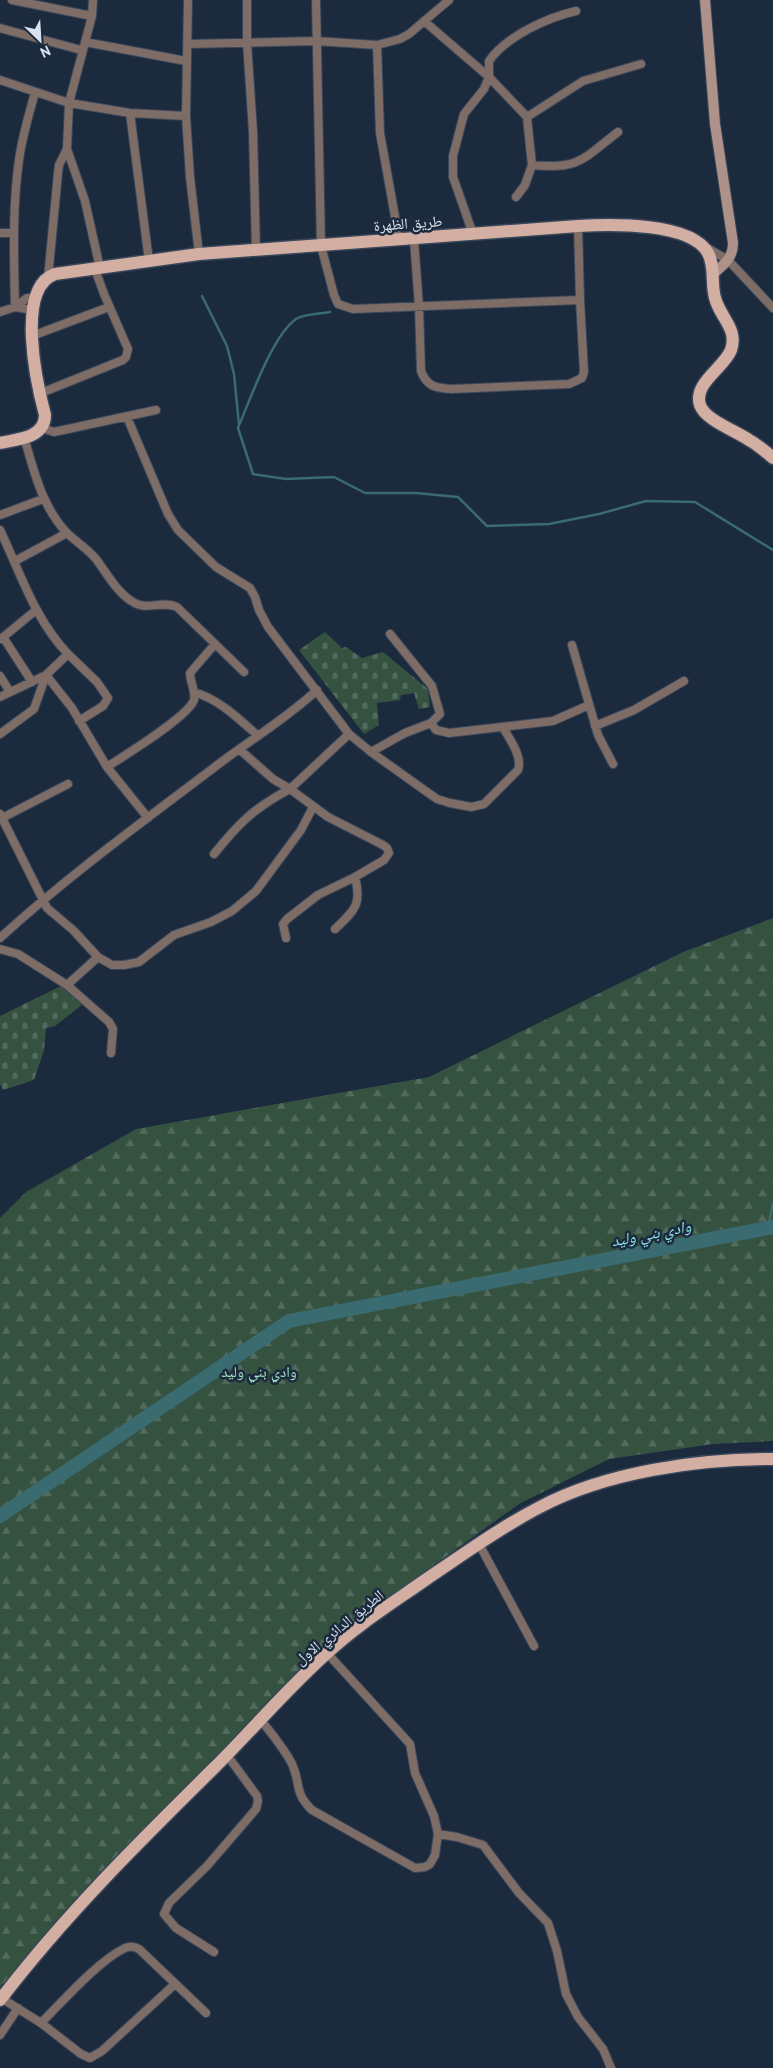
<svg xmlns="http://www.w3.org/2000/svg" width="773" height="2068" font-family="'PT Sans','Noto Naskh Arabic',sans-serif">
  <style>
    .forest { fill: url(#forest-firs) }
    .cemetery { fill: url(#cemetery-stones) }
    .lines { fill: none; stroke-linecap: round; stroke-linejoin: round }
    .stream { stroke: #3a6b70; stroke-width: 2.5 }
    .river { stroke: #3a6b70; stroke-width: 14 }
    .street-casing { stroke: #3a475a; stroke-width: 10 }
    .secondary-casing { stroke: #3a475a; stroke-width: 12 }
    .primary-casing { stroke: #3a475a; stroke-width: 15 }
    .street { stroke: #7e6c66; stroke-width: 8 }
    .secondary { stroke: #ae9289; stroke-width: 10 }
    .primary { stroke: #d3afa3; stroke-width: 12 }
    .labels { text-anchor: middle; dominant-baseline: central; stroke-width: 5; stroke-linejoin: round; paint-order: stroke }
    .street-label { font-size: 15px; fill: #d9e2ef; stroke: #1c2a3e }
    .park-label { font-size: 15px; fill: #a4e4be; stroke: #1c2a3e }
    .water-label { font-size: 16px; font-style: italic; fill: #8fe5ed; stroke: #1c2a3e }
  </style>
  <defs>
    <pattern id="forest-firs" width="22" height="20" patternUnits="userSpaceOnUse" patternTransform="scale(1.25)"><rect width="22" height="20" fill="#355241"/><path d="M5 1l3.5 6h-7zM16 11l3.5 6h-7z" fill="#526b5d"/></pattern>
    <pattern id="cemetery-stones" width="16" height="16" patternUnits="userSpaceOnUse" patternTransform="scale(1.25)"><rect width="16" height="16" fill="#355241"/><path d="M2 7V4a2 2 0 0 1 4 0v3zM10 15v-3a2 2 0 0 1 4 0v3z" fill="#526b5d"/></pattern>
  </defs>
  <rect width="100%" height="100%" fill="#1c2a3e"/>
  <path class="forest" d="M 773,918 L 773,1441 L 713,1444 L 609,1459 L 519,1504 L 334,1637 L 0,1987 L 0,1218 L 26,1192 L 136,1129 L 429,1077 L 683,952 Z"/>
  <path class="cemetery" d="M 325,632 L 342,648 L 346,647 L 362,658 L 383,652 L 428,689 L 430,707 L 419,709 L 414,693 L 401,695 L 400,700 L 377,703 L 379,725 L 364,734 L 299,650 Z
    M 61,986 L 82,1005 L 55,1026 L 46,1028 L 44,1050 L 34,1080 L 3,1090 L 0,1084 L 0,1016 Z"/>
  <g class="lines">
    <path class="stream" d="M 202,296 L 227,346 L 234,374 L 239,425
      M 330,312 C 320,314 303,314 296,319 C 272,336 250,400 238,428 L 253,474 L 286,479 L 334,477 L 365,493 L 416,493 L 458,497 L 487,526 L 549,524 L 599,514 L 646,501 L 695,502 L 773,550
      M 768,1228 L 773,1203"/>
    <path class="river" d="M 0,1516 L 289,1321 L 773,1227"/>
    <g class="street-casing">
      <path id="street" d="M 12,0 L 92,16
        M 93,0 L 92,16 L 69,103 L 67,149 L 85,201 L 100,268
        M 188,0 L 186,116 L 190,177 L 199,254
        M 247,0 L 247,42 L 253,132 L 256,250
        M 316,0 L 321,246 L 334,295 L 338,304 L 353,309 L 580,300
        M 424,21 L 489,77 L 484,89 L 464,114 L 453,156 L 453,177 L 473,234
        M 0,28 L 81,50
        M 85,42 L 186,61
        M 188,44 L 316,41 L 377,45 L 400,39 L 409,34 L 449,0
        M 377,45 L 380,133 L 399,239
        M 0,80 L 69,103 L 130,113 L 186,116
        M 130,113 L 149,261
        M 527,117 L 583,81 L 641,64
        M 532,165 C 579,170 583,159 618,132
        M 516,197 L 525,185 L 532,165 L 527,117 L 489,77 L 489,61 C 507,36 546,18 576,11
        M 0,233 L 13,233
        M 414,239 L 419,307 L 421,371 C 427,387 436,388 452,389 L 569,384 L 582,378 L 584,372 L 580,300 L 578,226
        M 704,246 L 728,260 L 773,308
        M 48,278 L 58,173 L 59,165 L 67,149
        M 15,307 C 14,258 12,209 19,160 C 22,137 29,115 35,92
        M 15,307 L 27,298 L 36,298
        M 0,312 L 15,307 L 33,310
        M 32,336 L 109,307
        M 41,393 L 123,360 L 126,357 L 128,349 L 104,294 L 95,269
        M 127,417 L 168,514 L 178,530 L 216,567 L 250,588 L 255,597 L 259,610 L 268,627 L 349,734 L 371,752 L 427,792 L 437,799 L 450,803 L 471,807 L 484,804 L 518,770 C 523,756 509,739 503,727
        M 42,428 L 54,432 L 156,410
        M 24,437 C 34,471 42,507 67,533 C 76,542 87,548 96,559 C 106,572 117,593 133,602 C 147,611 162,600 177,607 L 244,672
        M 0,515 L 43,499
        M 0,530 C 20,572 35,620 68,654 L 46,675 L 0,697
        M 15,561 L 67,533
        M 3,637 L 32,682
        M 1,639 L 36,610
        M 572,645 L 598,735 L 613,764
        M 68,654 L 97,682 L 108,698 L 103,706 L 79,721
        M 46,675 L 72,708 L 107,767 L 148,818
        M 0,676 L 10,692
        M 194,692 C 220,700 238,718 257,735
        M 431,723 L 436,730 L 449,733 L 553,721 L 589,705
        M 595,726 L 634,710 L 684,681
        M 0,734 L 34,709 L 46,675
        M 239,749 L 273,779 L 290,789
        M 371,752 L 405,733 L 431,723 L 440,714 L 432,686 L 390,634
        M 107,767 C 125,755 188,717 194,700 C 196,691 190,682 190,673 L 215,644
        M 0,814 L 47,908 L 73,930 L 98,957 L 112,965 L 124,965 L 139,962 L 174,935 L 211,922 L 232,911 L 256,891 L 301,830 L 313,807
        M 2,818 L 68,784
        M 214,854 C 239,823 254,808 290,789
        M 335,929 C 355,910 362,905 355,877 L 384,860 L 389,853 L 387,848 L 383,845 L 328,817 L 290,789 L 349,734
        M 0,938 C 69,875 145,820 220,763 C 252,739 287,718 317,690
        M 286,938 L 283,924 L 287,919 L 318,895 L 355,877
        M 0,949 L 18,954 L 67,985 L 109,1022 L 113,1029 L 111,1053
        M 67,985 L 98,957
        M 479,1544 L 534,1646
        M 260,1719 C 271,1733 284,1748 292,1764 C 301,1784 294,1793 312,1810 L 415,1868 L 425,1867 L 430,1864 L 435,1855 L 438,1834 L 434,1816 L 415,1773 L 410,1744 L 327,1653
        M 438,1834 L 457,1837 L 483,1845 L 519,1893 L 548,1923 L 557,1951 L 566,1994 L 578,2017 L 603,2049 L 611,2068
        M 214,1952 L 176,1928 L 164,1914 L 169,1903 L 207,1866 L 256,1809 L 258,1801 L 257,1796 L 227,1755
        M 1,1998 L 41,2023 L 81,2054 L 90,2058 L 102,2051 L 175,1984
        M 41,2023 C 63,2001 98,1961 125,1948 C 130,1946 134,1946 139,1949 L 206,2013
        M 0,2035 L 18,2008"/>
    </g>
    <g class="secondary-casing">
      <path id="secondary" d="M 705,0 L 715,124 L 733,243 C 733,259 723,265 712,275"/>
    </g>
    <g class="primary-casing">
      <path id="primary" d="M 0,443 C 18,439 45,438 45,415 C 37,385 15,288 55,274 L 199,254 L 578,226 C 610,224 691,222 708,253 C 716,268 710,286 716,301 C 722,319 738,330 731,350 C 724,368 693,383 700,405 C 705,420 736,431 749,440 C 758,445 765,451 773,458
        M 0,2000 C 65,1915 140,1841 216,1766 C 253,1729 287,1689 326,1654 C 357,1625 394,1602 428,1578 C 464,1554 501,1527 540,1507 C 606,1472 698,1459 773,1459"/>
    </g>
    <use href="#street" class="street"/>
    <use href="#secondary" class="secondary"/>
    <use href="#primary" class="primary"/>
  </g>
  <g class="labels">
    <g class="street-label">
      <text transform="translate(408 223) rotate(-4)">طريق الظهرة</text>
      <text transform="translate(339 1627) rotate(-39)">الطريق الدائري الاول</text>
    </g>
    <g class="park-label">
      <text x="259" y="1371">وادي بني وليد</text>
    </g>
    <g class="water-label">
      <text transform="translate(651 1233) rotate(-11)">وادي بني وليد</text>
    </g>
  </g>
  <g transform="translate(40 40) rotate(155)" stroke="#1c2a3e" stroke-width="4" paint-order="stroke">
  <path d="M0-4L9 19L0 12L-9 19Z" fill="#d9e2ef"/>
  <text y="-8" font-size="14" font-weight="bold" text-anchor="middle" fill="#d9e2ef">N</text>
  </g>
</svg>
